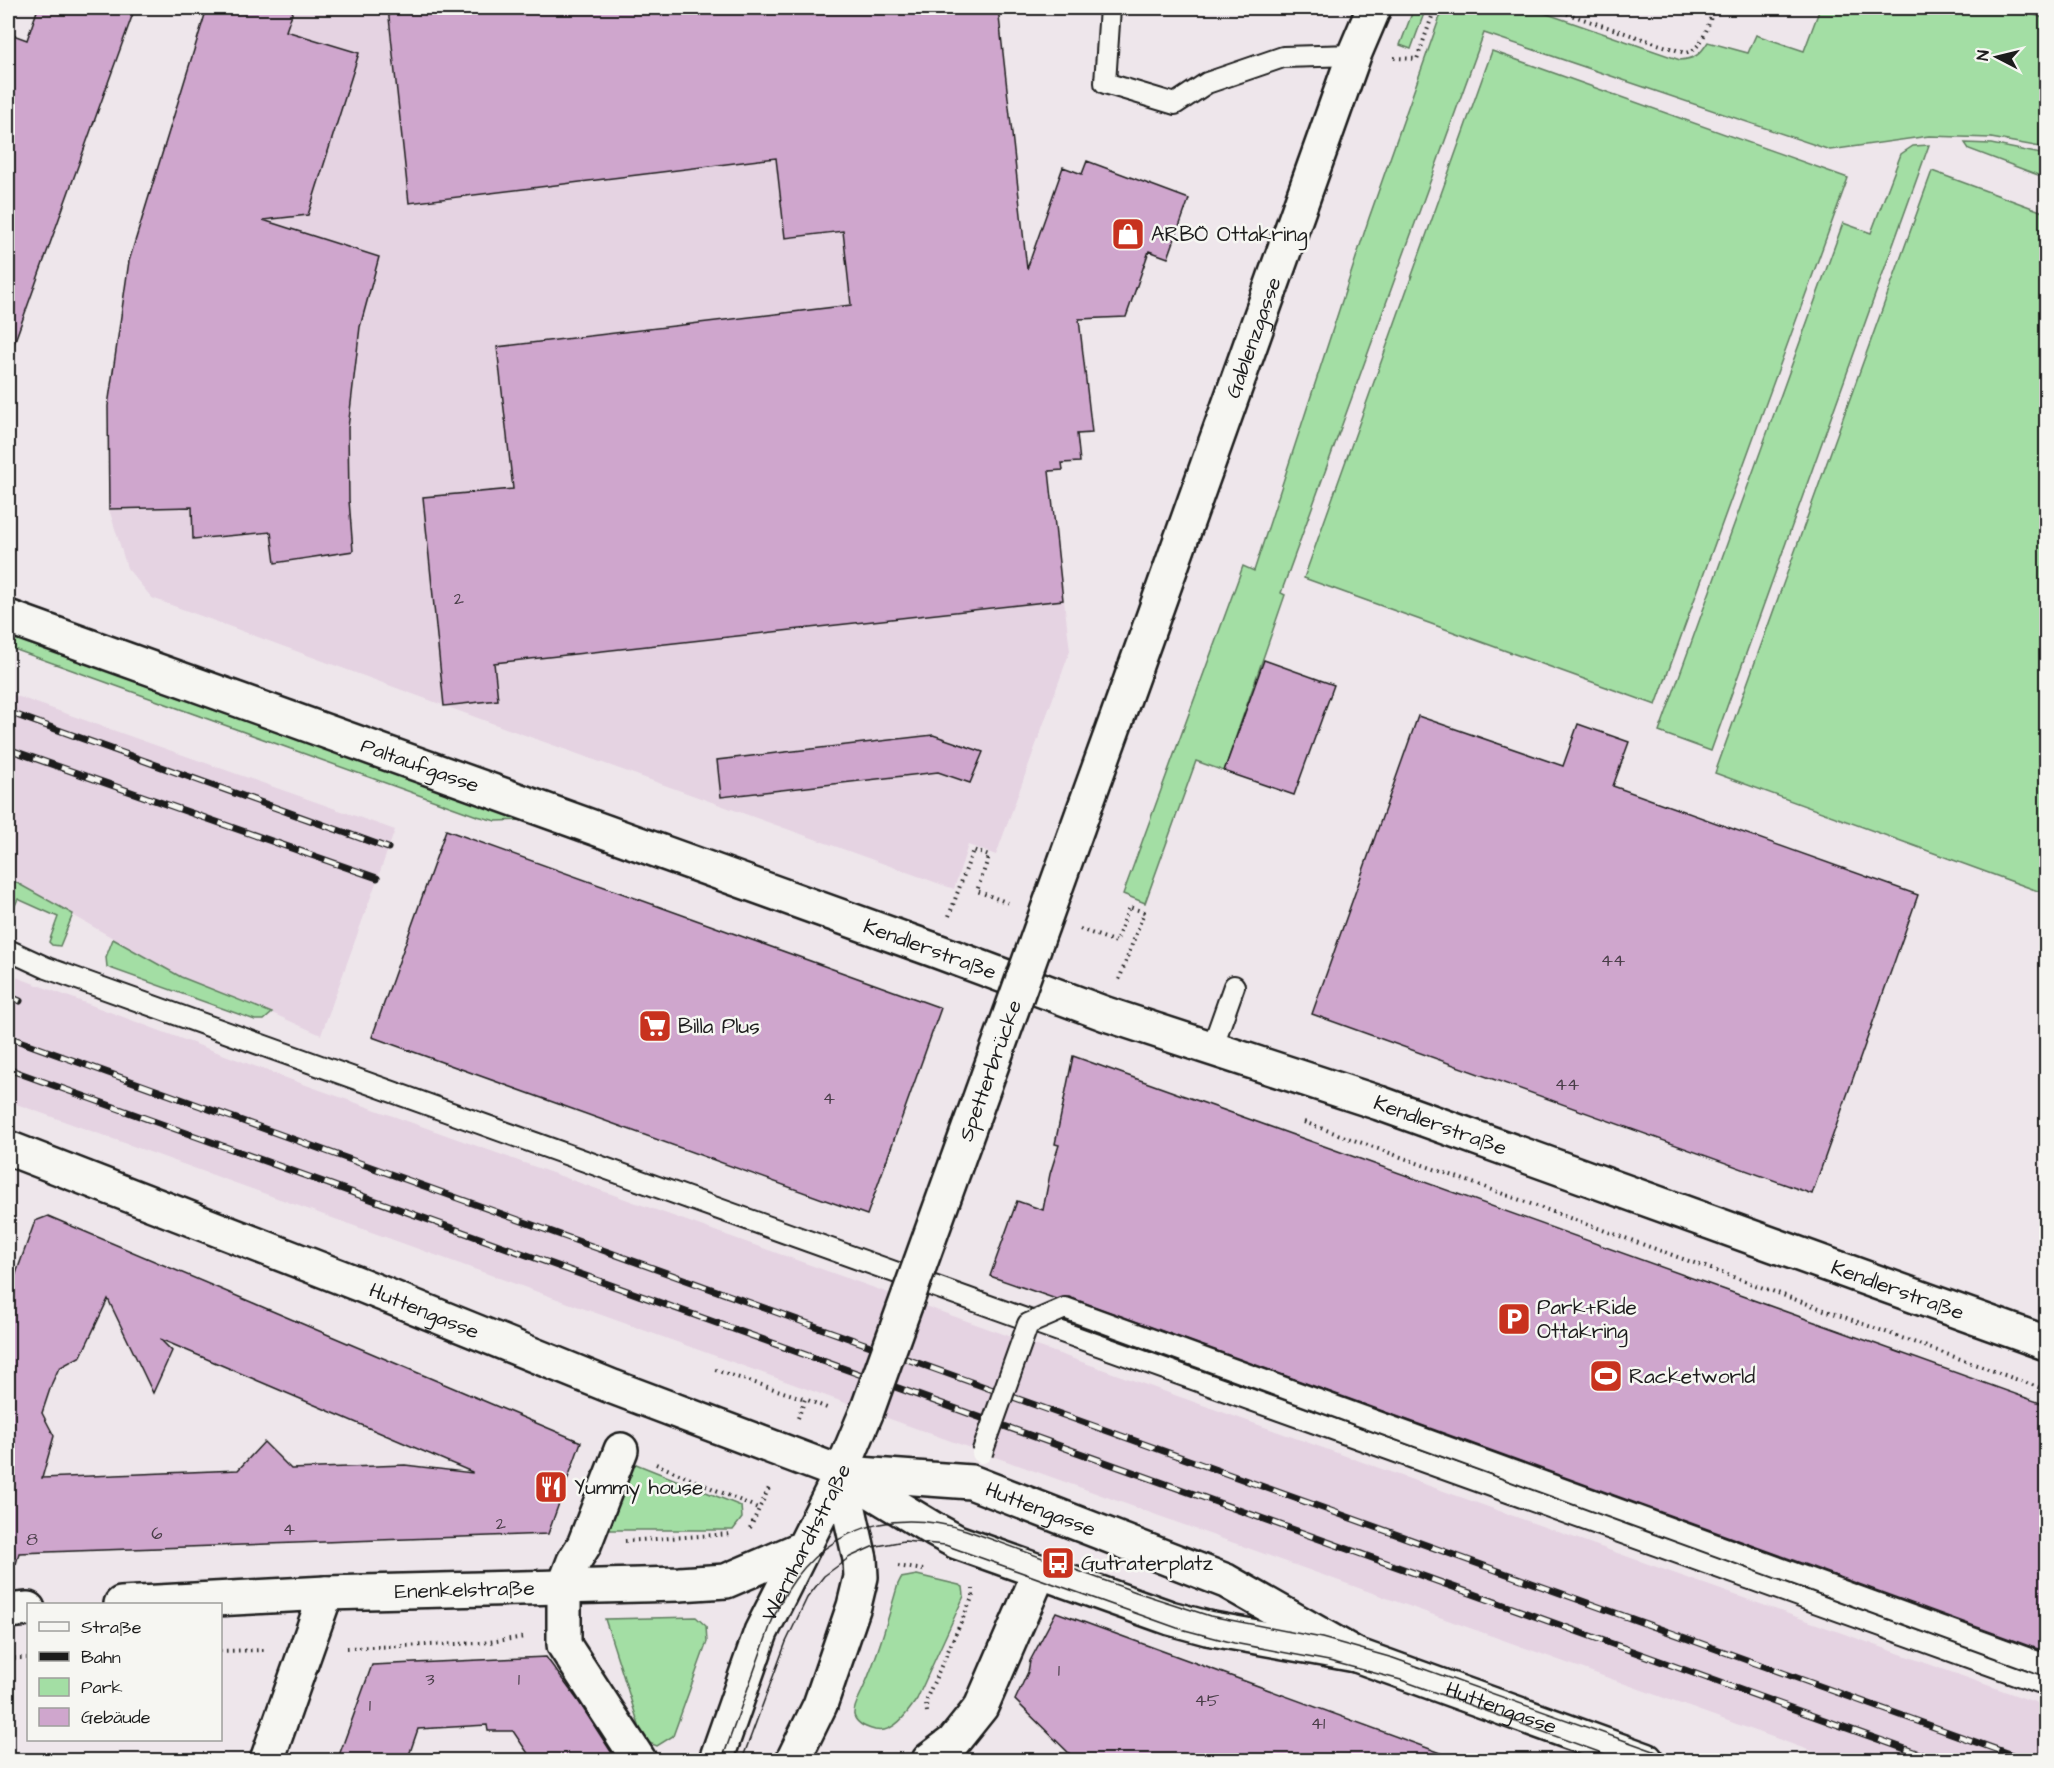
<svg xmlns="http://www.w3.org/2000/svg" width="2054" height="1768" font-family="'Architects Daughter',sans-serif">
  <style>
    .built { fill: #e5d3e2 }
    .green { fill: #a3dea4; stroke: #607d60; stroke-width: 1.5 }
    .building { fill: #cfa6cd; stroke: #1c1c1c; stroke-width: 1.5; fill-rule: evenodd }
    .lines { fill: none; stroke-linecap: round; stroke-linejoin: round }
    .lane-casing { stroke: #1c1c1c; stroke-width: 24 }
    .street-casing { stroke: #1c1c1c; stroke-width: 38 }
    .secondary-casing { stroke: #1c1c1c; stroke-width: 38 }
    .path { stroke: #1c1c1c; stroke-width: 4; stroke-dasharray: 1.5 4.5; stroke-linecap: butt }
    .lane { stroke: #f6f6f2; stroke-width: 20 }
    .street { stroke: #f6f6f2; stroke-width: 33 }
    .secondary { stroke: #f6f6f2; stroke-width: 33 }
    .tram { stroke: #1c1c1c; stroke-width: 1.5 }
    .rail-casing { stroke: #1c1c1c; stroke-width: 7 }
    .rail { stroke: #f6f6f2; stroke-width: 4.5; stroke-dasharray: 14; stroke-linecap: butt }
    .lane-bridge-casing { stroke: #1c1c1c; stroke-width: 24; stroke-linecap: butt }
    .secondary-bridge-casing { stroke: #1c1c1c; stroke-width: 38; stroke-linecap: butt }
    .lane-bridge { stroke: #f6f6f2; stroke-width: 20 }
    .secondary-bridge { stroke: #f6f6f2; stroke-width: 33 }
    .labels { text-anchor: middle; dominant-baseline: central; stroke-width: 5; stroke-linejoin: round; paint-order: stroke }
    .number-label { font-size: 18px; fill: #493e48 }
    .poi-label { font-size: 21px; fill: #1c1c1c; stroke: #f6f6f2; text-anchor: start }
    .street-label { font-size: 21px; fill: #1c1c1c; stroke: #f6f6f2 }
  </style>
  <rect width="100%" height="100%" fill="#eee6eb"/>
  <filter id="ink" filterUnits="userSpaceOnUse"><feTurbulence type="fractalNoise" baseFrequency=".0167" numOctaves="2"/><feDisplacementMap in="SourceGraphic" scale="12" xChannelSelector="R" yChannelSelector="G"/><feConvolveMatrix kernelMatrix="1 2 1 2 8 2 1 2 1" color-interpolation-filters="sRGB"/></filter>
  <g filter="url(#ink)">
    <path class="built" d="M 195,8 L 998,8 L 1038,364 L 1084,360 L 1092,433 L 1077,434 L 1080,462 L 1062,463 L 1063,470 L 1049,472 L 1070,651 L 996,855 L 968,845 L 954,889 L 497,725 L 152,598 L 127,568 L 109,509 L 108,406 L 129,261 L 205,12 Z
      M 8,693 L 395,830 L 321,1035 L 272,1013 L 181,977 L 8,878 Z
      M 8,974 L 289,1079 L 2046,1706 L 2046,1760 L 1836,1760 L 8,1101 Z"/>
    <path class="green" d="M 1414,8 L 1426,8 L 1411,49 L 1400,45 Z
      M 1443,8 L 1530,8 L 1680,60 C 1694,59 1700,55 1708,42 L 1748,53 L 1756,35 L 1804,51 L 1819,11 L 1811,8 L 2015,8 L 2046,19 L 2046,148 L 1991,138 L 1929,136 L 1830,150 L 1484,33 L 1281,593 L 1285,595 L 1224,771 L 1196,761 L 1145,903 L 1123,894 L 1243,566 L 1254,571 L 1369,218 Z
      M 1492,51 L 1848,178 L 1656,705 L 1304,578 Z
      M 1965,143 L 1991,144 L 2046,155 L 2046,178 L 1969,149 Z
      M 1929,145 L 1711,751 L 1659,732 L 1843,223 L 1871,233 L 1901,154 L 1913,146 Z
      M 1932,171 L 2046,213 L 2046,894 L 1715,773 Z
      M 8,627 L 527,820 L 496,821 L 477,816 L 8,647 Z
      M 8,878 L 73,914 L 60,946 L 52,945 L 49,942 L 58,917 L 18,899 L 8,921 Z
      M 113,939 L 181,977 L 272,1013 L 264,1020 L 255,1020 L 107,967 L 106,957 Z
      M 626,1460 L 741,1506 L 742,1518 L 733,1530 L 603,1530 Z
      M 917,1575 L 959,1585 L 963,1587 L 964,1596 L 917,1699 C 908,1712 894,1734 875,1730 C 867,1728 856,1724 854,1715 C 853,1707 860,1696 863,1689 C 878,1655 888,1619 898,1584 L 901,1578 Z
      M 696,1617 L 706,1626 L 707,1642 L 673,1736 L 657,1746 L 644,1741 L 605,1619 Z"/>
    <path class="building" d="M 38,8 L 135,8 L 12,349 L 8,348 L 8,33 L 27,40 Z
      M 207,8 L 294,8 L 286,31 L 359,53 L 308,215 L 263,220 L 379,257 L 360,327 L 348,428 L 349,500 L 353,551 L 275,563 L 271,532 L 193,539 L 192,507 L 109,509 L 108,406 L 129,261 Z
      M 388,8 L 998,8 L 1027,269 L 1063,167 L 1082,174 L 1087,161 L 1189,199 L 1168,258 L 1149,251 L 1126,317 L 1079,319 L 1092,433 L 1077,434 L 1080,462 L 1062,463 L 1063,470 L 1049,471 L 1063,600 L 494,663 L 498,700 L 444,706 L 423,497 L 513,489 L 497,347 L 851,305 L 843,231 L 785,238 L 776,158 L 409,203 Z
      M 1264,660 L 1334,685 L 1294,795 L 1224,771 Z
      M 1418,716 L 1563,766 L 1578,724 L 1629,742 L 1613,786 L 1918,895 L 1812,1194 L 1312,1014 Z
      M 933,735 L 983,752 L 970,783 L 938,772 L 721,797 L 717,760 Z
      M 446,830 L 941,1008 L 867,1215 L 372,1037 Z
      M 1073,1056 L 2046,1405 L 2046,1652 L 1069,1297 L 1056,1299 L 990,1276 L 1017,1201 L 1043,1210 L 1050,1174 L 1059,1145 L 1055,1144 Z
      M 48,1216 L 581,1442 L 548,1534 L 19,1553 L 16,1564 L 8,1562 L 8,1296 L 35,1221 ZM 108,1299 L 153,1393 L 172,1351 L 160,1339 L 472,1472 L 472,1473 L 405,1465 L 291,1469 L 264,1442 L 238,1470 L 42,1478 L 54,1436 L 42,1413 L 52,1383 L 59,1368 L 81,1356 Z
      M 1056,1612 L 1452,1757 L 1451,1761 L 1077,1761 L 1015,1700 L 1028,1672 L 1030,1661 Z
      M 546,1657 L 579,1702 L 617,1761 L 533,1761 L 513,1731 L 488,1731 L 487,1725 L 418,1729 L 407,1761 L 337,1761 L 372,1665 Z"/>
    <g class="lines">
      <g class="lane-casing">
        <path id="lane" d="M 1110,8 L 1105,83 L 1175,104 L 1207,83 L 1283,57 L 1354,55
          M 8,950 L 47,968 L 2046,1685
          M 1212,1048 L 1234,986"/>
      </g>
      <g class="street-casing">
        <g id="street">
          <path id="s1" d="M 8,617 L 937,951 L 1106,1014 L 1379,1103 L 2046,1343"/>
          <path d="M 621,1450 L 584,1545 L 574,1561 L 564,1587 L 564,1645 L 639,1760"/>
          <path id="s2" d="M 121,1604 L 326,1593 L 679,1584 L 726,1581 L 803,1548"/>
          <path d="M 8,1611 L 28,1609"/>
          <path d="M 267,1760 L 326,1593"/>
          <path d="M 929,1760 L 953,1742 L 981,1707 L 1040,1571"/>
        </g>
      </g>
      <g class="secondary-casing">
        <g id="secondary">
          <path id="s3" d="M 1135,668 L 1354,55 L 1374,8"/>
          <path id="s4" d="M 8,1148 L 361,1285 L 613,1387 L 841,1473 L 935,1530 L 957,1542 L 1170,1618 L 1207,1628 L 1356,1655"/>
          <path id="s5" d="M 845,1473 L 971,1482 L 1226,1581 L 1356,1655 L 1646,1760"/>
          <path id="s6" d="M 716,1760 L 761,1632 L 841,1473 L 867,1411"/>
          <path d="M 793,1760 L 820,1705 L 854,1606 L 861,1577 L 860,1559 L 841,1473"/>
        </g>
      </g>
      <path class="path" d="M 1550,8 L 1685,53 C 1704,49 1708,24 1714,8
        M 1394,58 L 1417,59 L 1435,8
        M 949,916 L 973,850 L 989,856 L 977,891 L 1011,904
        M 1080,929 L 1116,942 L 1129,907 L 1144,912 L 1119,980
        M 1304,1122 L 2046,1390
        M 715,1370 L 805,1399
        M 798,1418 L 805,1399 L 827,1408
        M 656,1464 L 760,1509
        M 750,1528 L 770,1486
        M 625,1541 L 731,1534
        M 898,1566 L 923,1570
        M 347,1648 L 482,1643 L 525,1637
        M 220,1651 L 265,1650
        M 8,1658 L 28,1658
        M 927,1712 L 926,1704 L 928,1695 L 973,1596 L 973,1589"/>
      <use href="#lane" class="lane"/>
      <use href="#street" class="street"/>
      <use href="#secondary" class="secondary"/>
      <path class="tram" d="M 722,1760 L 772,1621 C 807,1536 879,1504 966,1530 L 1136,1592 L 1210,1616 L 1322,1638 L 1393,1658 L 1679,1760
        M 742,1760 L 786,1642 L 807,1598 L 824,1576 L 850,1557 L 872,1547 L 904,1541 L 945,1545 L 1177,1628 L 1234,1643 L 1329,1661 L 1401,1680 L 1621,1760"/>
      <g class="rail-casing">
        <path id="rail" d="M 8,712 L 388,848
          M 8,749 L 377,878
          M 8,996 L 20,1001
          M 8,1037 L 2026,1760
          M 8,1069 L 1936,1760"/>
      </g>
      <use href="#rail" class="rail"/>
      <g class="lane-bridge-casing">
        <path id="lane-bridge" d="M 982,1453 L 1028,1324 L 1065,1308 L 2046,1665"/>
      </g>
      <g class="secondary-bridge-casing">
        <g id="secondary-bridge">
          <path id="s7" d="M 867,1411 L 1135,668"/>
        </g>
      </g>
      <use href="#lane-bridge" class="lane-bridge"/>
      <use href="#secondary-bridge" class="secondary-bridge"/>
    </g>
  </g>
  <defs>
    <g id="shop-square" transform="scale(1.725)"><rect x="-9" y="-9" width="18" height="18" rx="4" fill="#c8321e" stroke="#f6f6f2"/><path d="M-5-2.5h2.3a2.7 3.5 0 0 1 5.4 0H5L5.5 6h-11ZM-1.5-2.5h3a1.5 2.3 0 0 0-3 0Z" fill="#fff"/></g>
    <g id="supermarket-square" transform="scale(1.725)"><rect x="-9" y="-9" width="18" height="18" rx="4" fill="#c8321e" stroke="#f6f6f2"/><path d="M-6-5.5h2.5l.6 2H6L4.5 2H-2.5L-4.4-4H-6ZM-1.5 3.2a1.3 1.3 0 1 0 .1 0ZM3 3.2a1.3 1.3 0 1 0 .1 0Z" fill="#fff"/></g>
    <g id="parking-square" transform="scale(1.725)"><rect x="-9" y="-9" width="18" height="18" rx="4" fill="#c8321e" stroke="#f6f6f2"/><path d="M-3.5-5.5H1a3.5 3.5 0 0 1 0 7H-1V5.5H-3.5ZM-1-3.4V-.6H.8a1.4 1.4 0 0 0 0-2.8Z" fill="#fff"/></g>
    <g id="stadium-square" transform="scale(1.725)"><rect x="-9" y="-9" width="18" height="18" rx="4" fill="#c8321e" stroke="#f6f6f2"/><path d="M0-5a6.5 5 0 1 0 0 10a6.5 5 0 1 0 0-10ZM-3.5-1.8h7v3.6h-7Z" fill="#fff"/></g>
    <g id="restaurant-square" transform="scale(1.725)"><rect x="-9" y="-9" width="18" height="18" rx="4" fill="#c8321e" stroke="#f6f6f2"/><path d="M-5-6h1v4h1v-4h1v4h1v-4h1v5L-1.5 .5V6h-2V.5L-5-1ZM5-6V6H3V1.5H1.5Q1.5-4 5-6Z" fill="#fff"/></g>
    <g id="bus-square" transform="scale(1.725)"><rect x="-9" y="-9" width="18" height="18" rx="4" fill="#c8321e" stroke="#f6f6f2"/><path d="M-5-6H5V4H4V6H2V4H-2V6H-4V4H-5ZM-3.5-4V0h7V-4ZM-3.5 1.2v1.5H-2V1.2ZM2 1.2v1.5H3.5V1.2Z" fill="#fff"/></g>
  </defs>
  <g fill-rule="evenodd">
    <use href="#shop-square" x="1128" y="234"/>
    <use href="#supermarket-square" x="655" y="1026"/>
    <use href="#parking-square" x="1514" y="1319"/>
    <use href="#stadium-square" x="1606" y="1376"/>
    <use href="#restaurant-square" x="551" y="1487"/>
    <use href="#bus-square" x="1058" y="1563"/>
  </g>
  <g class="labels">
    <g class="number-label">
      <text x="459" y="598">2</text>
      <text x="1613" y="960">44</text>
      <text x="1567" y="1084">44</text>
      <text x="829" y="1098">4</text>
      <text x="501" y="1523">2</text>
      <text x="289" y="1529">4</text>
      <text x="157" y="1533">6</text>
      <text x="32" y="1539">8</text>
      <text x="1059" y="1670">1</text>
      <text x="430" y="1679">3</text>
      <text x="519" y="1679">1</text>
      <text x="1207" y="1700">45</text>
      <text x="370" y="1705">1</text>
      <text x="1318" y="1723">41</text>
    </g>
    <g class="poi-label">
      <text x="1151" y="234">ARBÖ Ottakring</text>
      <text x="678" y="1026">Billa Plus</text>
      <text x="1537" y="1307">Park+Ride<tspan x="1537" dy="24">Ottakring</tspan></text>
      <text x="1629" y="1376">Racketworld</text>
      <text x="574" y="1487">Yummy house</text>
      <text x="1081" y="1563">Gutraterplatz</text>
    </g>
    <g class="street-label">
      <text stroke="none"><textPath href="#s3" startOffset="351">Gablenzgasse</textPath></text>
      <text stroke="none"><textPath href="#s1" startOffset="438">Paltaufgasse</textPath></text>
      <text stroke="none"><textPath href="#s1" startOffset="980">Kendlerstraße</textPath></text>
      <text stroke="none"><textPath href="#s7" startOffset="362">Spetterbrücke</textPath></text>
      <text stroke="none"><textPath href="#s1" startOffset="1520">Kendlerstraße</textPath></text>
      <text stroke="none"><textPath href="#s1" startOffset="2006">Kendlerstraße</textPath></text>
      <text stroke="none"><textPath href="#s4" startOffset="447">Huttengasse</textPath></text>
      <text stroke="none"><textPath href="#s5" startOffset="201">Huttengasse</textPath></text>
      <text stroke="none"><textPath href="#s6" startOffset="236">Wernhardtstraße</textPath></text>
      <text stroke="none"><textPath href="#s2" startOffset="344">Enenkelstraße</textPath></text>
      <text stroke="none"><textPath href="#s5" startOffset="704">Huttengasse</textPath></text>
    </g>
  </g>
  <rect width="2054" height="1768" fill="none" stroke="#f6f6f2" stroke-width="30"/>
  <rect x="15" y="15" width="2024" height="1738" fill="none" stroke="#1c1c1c" stroke-width="2" filter="url(#ink)"/>
  <rect x="27" y="1603" width="195" height="138" fill="#f6f6f2" stroke="#9f9f9c" stroke-width="1.5"/>
  <rect x="39" y="1622" width="30" height="9" fill="#f6f6f2" stroke="#9f9f9c" stroke-width="1.5"/>
  <text x="81" y="1633" font-size="18" fill="#1c1c1c">Straße</text>
  <rect x="39" y="1652" width="30" height="9" fill="#1c1c1c" stroke="#9f9f9c" stroke-width="1.5"/>
  <text x="81" y="1663" font-size="18" fill="#1c1c1c">Bahn</text>
  <rect x="39" y="1678" width="30" height="18" fill="#a3dea4" stroke="#9f9f9c" stroke-width="1.5"/>
  <text x="81" y="1693" font-size="18" fill="#1c1c1c">Park</text>
  <rect x="39" y="1708" width="30" height="18" fill="#cfa6cd" stroke="#9f9f9c" stroke-width="1.5"/>
  <text x="81" y="1723" font-size="18" fill="#1c1c1c">Gebäude</text>
  <g transform="translate(1997 57) rotate(277)" stroke="#f6f6f2" stroke-width="4.5" paint-order="stroke">
  <path d="M0-4.5L10 22L0 15L-10 22Z" fill="#1c1c1c"/>
  <text y="-9" font-size="16" font-weight="bold" text-anchor="middle" fill="#1c1c1c">N</text>
  </g>
</svg>
